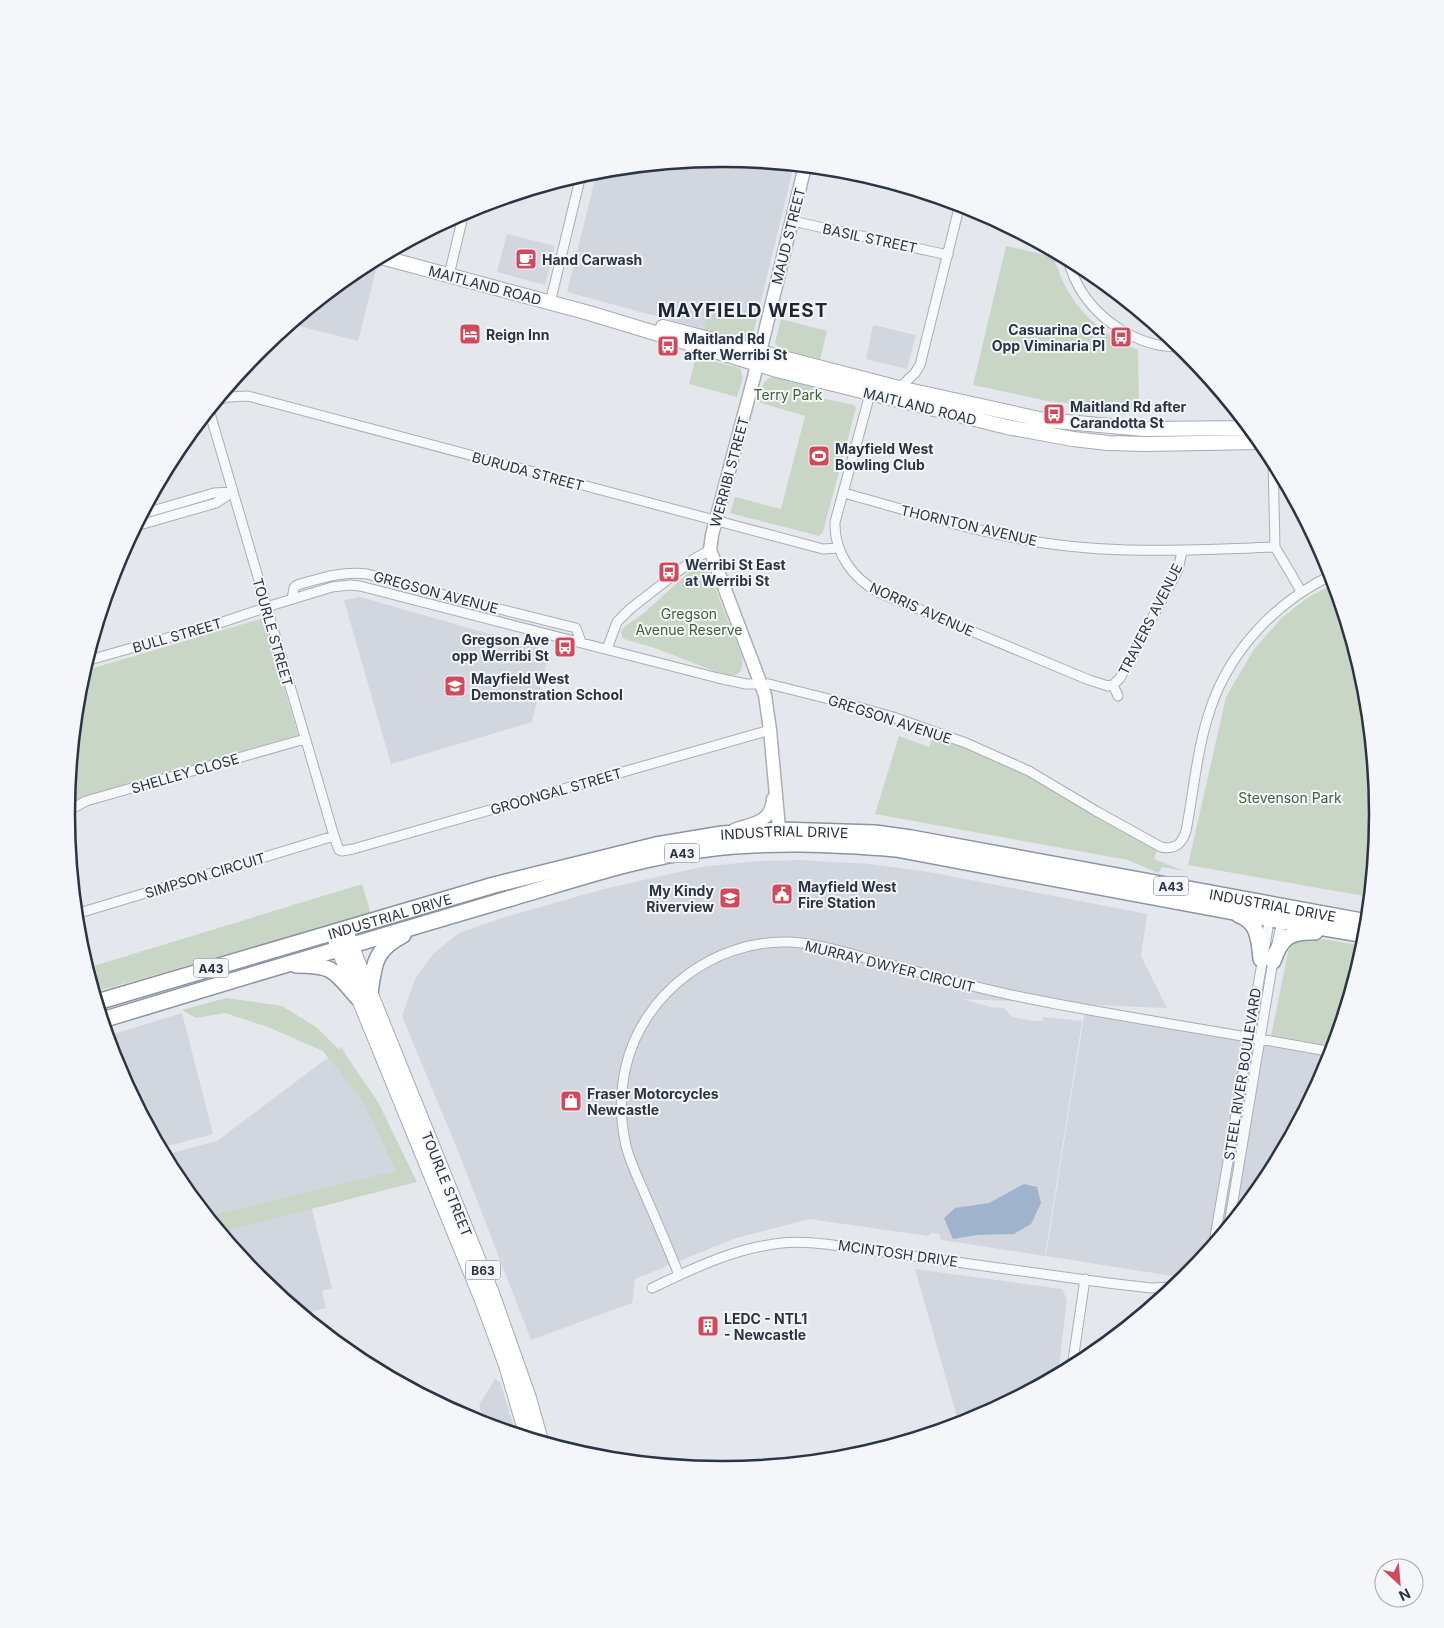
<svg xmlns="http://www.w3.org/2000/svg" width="1444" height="1628" font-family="Inter,sans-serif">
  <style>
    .built { fill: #d2d6de }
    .green { fill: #c9d6c5 }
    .water { fill: #9fb4cc }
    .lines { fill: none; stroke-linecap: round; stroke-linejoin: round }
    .street-casing { stroke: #a9aeb7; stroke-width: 11 }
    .secondary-casing { stroke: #a9aeb7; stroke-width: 15 }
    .primary-casing { stroke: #a3abb8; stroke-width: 16 }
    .highway-casing { stroke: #8b94a3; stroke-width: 18 }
    .street { stroke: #f7f8fa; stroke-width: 9 }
    .secondary { stroke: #fff; stroke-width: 12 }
    .primary { stroke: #fff; stroke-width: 14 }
    .highway { stroke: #fff; stroke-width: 15 }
    .labels { text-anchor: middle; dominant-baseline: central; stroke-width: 4; stroke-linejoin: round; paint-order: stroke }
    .shield { fill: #f4f6f9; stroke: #676e7b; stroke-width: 1 }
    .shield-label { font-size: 12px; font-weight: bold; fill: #2b3445 }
    .street-label { font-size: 14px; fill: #2b3445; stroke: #f4f6f9 }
    .poi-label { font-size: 14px; font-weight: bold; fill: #2b3445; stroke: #f4f6f9; text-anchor: start }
    .park-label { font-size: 14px; fill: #3f6138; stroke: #f4f6f9 }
    .district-label { font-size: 19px; font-weight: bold; letter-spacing: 1px; fill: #1d2536; stroke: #f4f6f9 }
    .rim { fill: none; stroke: #2b3445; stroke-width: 2.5 }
  </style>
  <rect width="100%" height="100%" fill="#e4e7ec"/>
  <path class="built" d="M 722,158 L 794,165 L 758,313 L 711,301 L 704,329 L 567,292 L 597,171 Z
    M 507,234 L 555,246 L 545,285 L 497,272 Z
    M 363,266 L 376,270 L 358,341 L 291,324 Z
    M 873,325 L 916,335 L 907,369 L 866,359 Z
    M 360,597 L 549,651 L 532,722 L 391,764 L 344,600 Z
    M 799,860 L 870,864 L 929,872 L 1147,914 L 1141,956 L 1167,1008 L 1092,1005 L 1334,1046 L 1328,1065 L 1267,1179 L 1185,1278 L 1046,1256 L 1086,1004 L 962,999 L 990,1007 L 1004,1008 L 1012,1017 L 1035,1021 L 1043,1021 L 1043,1017 L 1082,1021 L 1045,1256 L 941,1240 L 939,1234 L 932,1233 L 928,1236 L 810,1219 L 736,1238 L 635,1279 L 632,1303 L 531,1340 L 460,1156 L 402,1016 L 415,979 L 433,954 L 459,933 L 505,917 L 604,889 L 701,867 L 758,861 Z
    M 182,1013 L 213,1134 L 160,1148 L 116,1065 L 107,1036 Z
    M 342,1047 L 407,1181 L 311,1206 L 332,1288 L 322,1291 L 326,1308 L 303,1314 L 258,1277 L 177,1178 L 164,1155 L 217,1141 Z
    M 915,1269 L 1062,1289 L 1067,1300 L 1058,1375 L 973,1420 L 959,1424 Z
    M 495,1379 L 500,1382 L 516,1433 L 485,1424 L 479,1405 Z"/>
  <path class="green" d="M 1006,246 L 1054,257 C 1066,302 1096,332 1138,350 L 1139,411 L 1048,401 L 973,385 Z
    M 711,301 L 758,313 L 753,335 C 751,337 750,339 746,339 C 735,340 715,332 704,329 Z
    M 781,319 L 827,331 L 820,360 C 806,357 784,355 775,343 Z
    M 696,357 L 740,368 L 743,378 L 737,397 L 689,384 Z
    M 779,375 L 814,382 L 811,396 L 854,405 L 856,408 L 823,532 L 819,536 L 730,513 L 735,497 L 781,509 L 805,416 L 758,402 C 762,387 761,379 779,375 Z
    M 701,561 L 706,565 L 742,657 C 744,674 738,677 722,674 L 652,647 L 624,639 L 622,637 L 621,631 L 623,628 L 644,613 Z
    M 1334,584 L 1365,686 L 1378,814 L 1370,897 L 1188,865 L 1226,697 L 1254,649 L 1282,618 L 1307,598 Z
    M 264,618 L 298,735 L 67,803 L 79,686 L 83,671 Z
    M 899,736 L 929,747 L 932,739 L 969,745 L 1000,754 L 1087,799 L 1139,831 L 1158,847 L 1154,859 L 1184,871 L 1162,867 L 1158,873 L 1128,860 L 875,814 Z
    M 362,884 L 371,914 L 94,992 L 87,968 Z
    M 1323,939 L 1364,946 L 1334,1046 L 1271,1036 L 1290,943 Z
    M 226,998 L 282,1006 L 316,1027 L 348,1058 L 378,1102 L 417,1182 L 221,1232 L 208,1216 L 396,1171 L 363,1102 L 323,1051 L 268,1027 L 225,1013 L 196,1018 L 182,1010 Z"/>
  <path class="water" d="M 1024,1184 L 1037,1187 L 1041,1203 L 1031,1224 L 1014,1234 L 977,1235 L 953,1239 L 944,1218 L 955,1208 L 989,1203 Z"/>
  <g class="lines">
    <g class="street-casing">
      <path id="street" d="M 792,221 L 948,255
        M 1068,259 C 1069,265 1072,271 1074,277 C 1092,318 1137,348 1181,347
        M 449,275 L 464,212
        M 550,303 L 581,175
        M 899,388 L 915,373 L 920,365 L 960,204
        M 870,394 L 835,522 C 834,553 853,579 880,593 L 1089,680 L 1108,686 L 1113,685
        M 217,400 L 229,397 L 248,396 L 823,549 L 838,548
        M 209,410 L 334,836 L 339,850 L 342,851 L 353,849 L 770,730
        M 1273,461 L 1275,547 L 1301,591
        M 844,493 C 906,510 968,530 1032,541 C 1112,555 1194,550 1275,547
        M 142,514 L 214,493 L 232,492
        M 136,526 L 216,503 L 233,492
        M 292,599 L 294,588 L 297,585 C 322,578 341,571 367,574 L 467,601 L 576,628 L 581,642
        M 607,649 L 617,622 L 630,609 L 694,559 L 710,550
        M 86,661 L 223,622 L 273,605 L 332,587 L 350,585 L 360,586 L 718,678 L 746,684 L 769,684 L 833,700 L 893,717 L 966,743 L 1029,771 L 1096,811 L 1161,847 C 1175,850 1182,844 1186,831 C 1194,790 1197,747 1211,707 C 1231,649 1277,601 1332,575
        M 1113,685 L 1120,678 L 1178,570 L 1182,551
        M 1113,685 L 1118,696
        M 66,812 L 86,801 L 305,739
        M 76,914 L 334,836
        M 1229,1225 L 1273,961 L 1283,917
        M 1214,1243 L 1270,916
        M 679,1275 C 668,1247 656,1220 644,1192 C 637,1176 628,1158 625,1141 C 620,1116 620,1091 626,1066 C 643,994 713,940 788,942 C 817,943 847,953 876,961 C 927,974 979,989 1031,999 C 1131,1019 1232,1033 1332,1052
        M 652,1288 C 694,1268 735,1248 782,1243 C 796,1241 811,1243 825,1244 L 1108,1283 L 1151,1288 L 1174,1287
        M 1072,1367 L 1085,1279"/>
    </g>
    <g class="secondary-casing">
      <path id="secondary" d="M 734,830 C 754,823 771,823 773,799
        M 780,839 L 770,730 L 765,695 L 710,550 L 712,535 L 754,377 L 805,166"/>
    </g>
    <g class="primary-casing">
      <path id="primary" d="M 381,257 L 589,313 L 777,370 L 1007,427 L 1073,439 L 1108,443 L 1146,444 L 1261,442
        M 663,327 L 899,388 L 1044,420 L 1144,429 L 1249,428
        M 346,929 L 351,945 L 493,1296 L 529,1398 L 541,1441
        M 333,933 L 338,948 L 482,1300 L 506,1365 L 527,1437"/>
    </g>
    <g class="highway-casing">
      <g id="highway">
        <path d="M 1239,915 C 1259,922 1259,941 1261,959"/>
        <path d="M 1273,961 C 1281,938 1289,931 1315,932"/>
        <path d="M 296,965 C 335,965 334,971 358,998"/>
        <path d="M 370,994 C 374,964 374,950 403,935"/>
        <path id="s1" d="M 97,1002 L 494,885 L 656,845 L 722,834 L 779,830 L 875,833 L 911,838 L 1367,922"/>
        <path d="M 102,1020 C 237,979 373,938 508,899 C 574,880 639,857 707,849 C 770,841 833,844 896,849 L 1282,921 L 1366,935"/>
      </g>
    </g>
    <use href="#street" class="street"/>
    <use href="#secondary" class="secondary"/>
    <use href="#primary" class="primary"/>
    <use href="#highway" class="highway"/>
  </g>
  <defs>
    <g id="cafe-square" transform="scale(1.125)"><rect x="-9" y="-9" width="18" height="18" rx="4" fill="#d1495b" stroke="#f4f6f9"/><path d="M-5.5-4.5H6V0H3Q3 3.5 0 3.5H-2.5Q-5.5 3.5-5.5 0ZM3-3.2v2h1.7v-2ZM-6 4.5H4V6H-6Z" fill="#fff"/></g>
    <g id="hotel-square" transform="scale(1.125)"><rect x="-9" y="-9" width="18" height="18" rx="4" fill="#d1495b" stroke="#f4f6f9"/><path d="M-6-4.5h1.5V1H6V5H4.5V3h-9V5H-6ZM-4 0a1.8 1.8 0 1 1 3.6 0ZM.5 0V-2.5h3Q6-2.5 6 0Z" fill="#fff"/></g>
    <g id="bus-square" transform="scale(1.125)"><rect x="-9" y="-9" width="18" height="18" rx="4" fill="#d1495b" stroke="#f4f6f9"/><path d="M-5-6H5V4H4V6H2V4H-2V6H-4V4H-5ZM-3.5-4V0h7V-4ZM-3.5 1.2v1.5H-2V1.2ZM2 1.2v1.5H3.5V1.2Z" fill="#fff"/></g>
    <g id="stadium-square" transform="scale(1.125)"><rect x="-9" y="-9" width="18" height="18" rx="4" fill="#d1495b" stroke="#f4f6f9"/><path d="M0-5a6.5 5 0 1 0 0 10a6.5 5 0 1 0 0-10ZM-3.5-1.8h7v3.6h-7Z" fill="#fff"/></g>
    <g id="school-square" transform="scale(1.125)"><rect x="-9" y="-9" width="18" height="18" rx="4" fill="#d1495b" stroke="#f4f6f9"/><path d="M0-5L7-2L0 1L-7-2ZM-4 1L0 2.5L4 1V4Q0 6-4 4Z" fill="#fff"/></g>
    <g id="civic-square" transform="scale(1.125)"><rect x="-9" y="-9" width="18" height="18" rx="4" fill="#d1495b" stroke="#f4f6f9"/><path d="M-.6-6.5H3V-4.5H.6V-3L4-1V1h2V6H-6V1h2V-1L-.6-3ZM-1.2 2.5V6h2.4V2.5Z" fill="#fff"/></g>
    <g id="shop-square" transform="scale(1.125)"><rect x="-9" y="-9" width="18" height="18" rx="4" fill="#d1495b" stroke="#f4f6f9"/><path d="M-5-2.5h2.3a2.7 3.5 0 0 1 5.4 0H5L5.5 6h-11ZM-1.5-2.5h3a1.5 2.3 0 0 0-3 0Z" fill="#fff"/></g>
    <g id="building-square" transform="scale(1.125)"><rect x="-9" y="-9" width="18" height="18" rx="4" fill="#d1495b" stroke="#f4f6f9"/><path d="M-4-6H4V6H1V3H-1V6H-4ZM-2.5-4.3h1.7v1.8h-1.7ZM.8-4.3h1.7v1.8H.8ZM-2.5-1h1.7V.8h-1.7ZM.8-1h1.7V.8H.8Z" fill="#fff"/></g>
  </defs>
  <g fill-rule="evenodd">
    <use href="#cafe-square" x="526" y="259"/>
    <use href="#hotel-square" x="470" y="334"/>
    <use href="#bus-square" x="1121" y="337"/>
    <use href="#bus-square" x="668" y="346"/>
    <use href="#bus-square" x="1054" y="414"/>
    <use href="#stadium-square" x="819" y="456"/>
    <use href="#bus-square" x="669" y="572"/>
    <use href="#bus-square" x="565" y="647"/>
    <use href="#school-square" x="455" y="686"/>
    <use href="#civic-square" x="782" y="894"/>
    <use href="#school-square" x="730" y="898"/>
    <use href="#shop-square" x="571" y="1101"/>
    <use href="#building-square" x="708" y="1326"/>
  </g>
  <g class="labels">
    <g class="shield">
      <rect x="664.5" y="843.5" width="35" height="19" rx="4"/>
      <rect x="1153.5" y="876.5" width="35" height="19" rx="4"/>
      <rect x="193.5" y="958.5" width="35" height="19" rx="4"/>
      <rect x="465.5" y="1260.5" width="35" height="19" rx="4"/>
    </g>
    <g class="shield-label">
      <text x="682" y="853">A43</text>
      <text x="1171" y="886">A43</text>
      <text x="211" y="968">A43</text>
      <text x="483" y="1270">B63</text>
    </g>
    <g class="street-label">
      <text transform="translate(788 236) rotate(-76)">MAUD STREET</text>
      <text transform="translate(870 238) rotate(12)">BASIL STREET</text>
      <text transform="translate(485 285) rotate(15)">MAITLAND ROAD</text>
      <text transform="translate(920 406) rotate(14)">MAITLAND ROAD</text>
      <text transform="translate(528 471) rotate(15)">BURUDA STREET</text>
      <text transform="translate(729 472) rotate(-75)">WERRIBI STREET</text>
      <text transform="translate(969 525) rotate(13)">THORNTON AVENUE</text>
      <text transform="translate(436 592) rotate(15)">GREGSON AVENUE</text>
      <text transform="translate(922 609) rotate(24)">NORRIS AVENUE</text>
      <text transform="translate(1150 619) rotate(-63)">TRAVERS AVENUE</text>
      <text transform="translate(273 632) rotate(74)">TOURLE STREET</text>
      <text transform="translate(177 635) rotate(-16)">BULL STREET</text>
      <text transform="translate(890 719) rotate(18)">GREGSON AVENUE</text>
      <text transform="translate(185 773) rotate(-16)">SHELLEY CLOSE</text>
      <text transform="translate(556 791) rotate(-16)">GROONGAL STREET</text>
      <text stroke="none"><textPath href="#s1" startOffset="710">INDUSTRIAL DRIVE</textPath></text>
      <text transform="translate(205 875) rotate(-17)">SIMPSON CIRCUIT</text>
      <text stroke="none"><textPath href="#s1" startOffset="1205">INDUSTRIAL DRIVE</textPath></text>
      <text stroke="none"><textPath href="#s1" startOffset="305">INDUSTRIAL DRIVE</textPath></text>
      <text transform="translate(890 966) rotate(14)">MURRAY DWYER CIRCUIT</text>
      <text transform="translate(1242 1074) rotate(-81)">STEEL RIVER BOULEVARD</text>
      <text transform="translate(447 1184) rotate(68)">TOURLE STREET</text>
      <text transform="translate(898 1253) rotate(8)">MCINTOSH DRIVE</text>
    </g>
    <g class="poi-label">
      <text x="542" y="259">Hand Carwash</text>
      <text x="1105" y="329" text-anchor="end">Casuarina Cct<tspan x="1105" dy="16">Opp Viminaria Pl</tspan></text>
      <text x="486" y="334">Reign Inn</text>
      <text x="684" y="338">Maitland Rd<tspan x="684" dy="16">after Werribi St</tspan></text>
      <text x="1070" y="406">Maitland Rd after<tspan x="1070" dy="16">Carandotta St</tspan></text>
      <text x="835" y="448">Mayfield West<tspan x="835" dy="16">Bowling Club</tspan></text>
      <text x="685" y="564">Werribi St East<tspan x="685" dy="16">at Werribi St</tspan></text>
      <text x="549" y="639" text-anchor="end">Gregson Ave<tspan x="549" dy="16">opp Werribi St</tspan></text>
      <text x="471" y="678">Mayfield West<tspan x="471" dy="16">Demonstration School</tspan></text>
      <text x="798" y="886">Mayfield West<tspan x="798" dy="16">Fire Station</tspan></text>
      <text x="714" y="890" text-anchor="end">My Kindy<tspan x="714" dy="16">Riverview</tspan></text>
      <text x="587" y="1093">Fraser Motorcycles<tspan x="587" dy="16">Newcastle</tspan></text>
      <text x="724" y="1318">LEDC - NTL1<tspan x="724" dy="16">- Newcastle</tspan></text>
    </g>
    <g class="park-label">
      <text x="788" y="394">Terry Park</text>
      <text x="689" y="613">Gregson<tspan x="689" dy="16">Avenue Reserve</tspan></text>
      <text x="1290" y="797">Stevenson Park</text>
    </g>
    <g class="district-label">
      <text x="743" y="310">MAYFIELD WEST</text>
    </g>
  </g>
  <path d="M0 0H1444V1628H0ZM75 814a647 647 0 1 1 1294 0a647 647 0 1 1-1294 0Z" fill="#f4f6f9" fill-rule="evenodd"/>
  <path class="rim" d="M75 814a647 647 0 1 1 1294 0a647 647 0 1 1-1294 0Z"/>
  <g transform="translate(1399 1583) rotate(154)"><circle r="24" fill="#f4f6f9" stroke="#a4a8b1"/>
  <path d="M0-4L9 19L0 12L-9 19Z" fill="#d1495b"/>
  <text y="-8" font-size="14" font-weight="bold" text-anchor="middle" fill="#2b3445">N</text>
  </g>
</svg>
